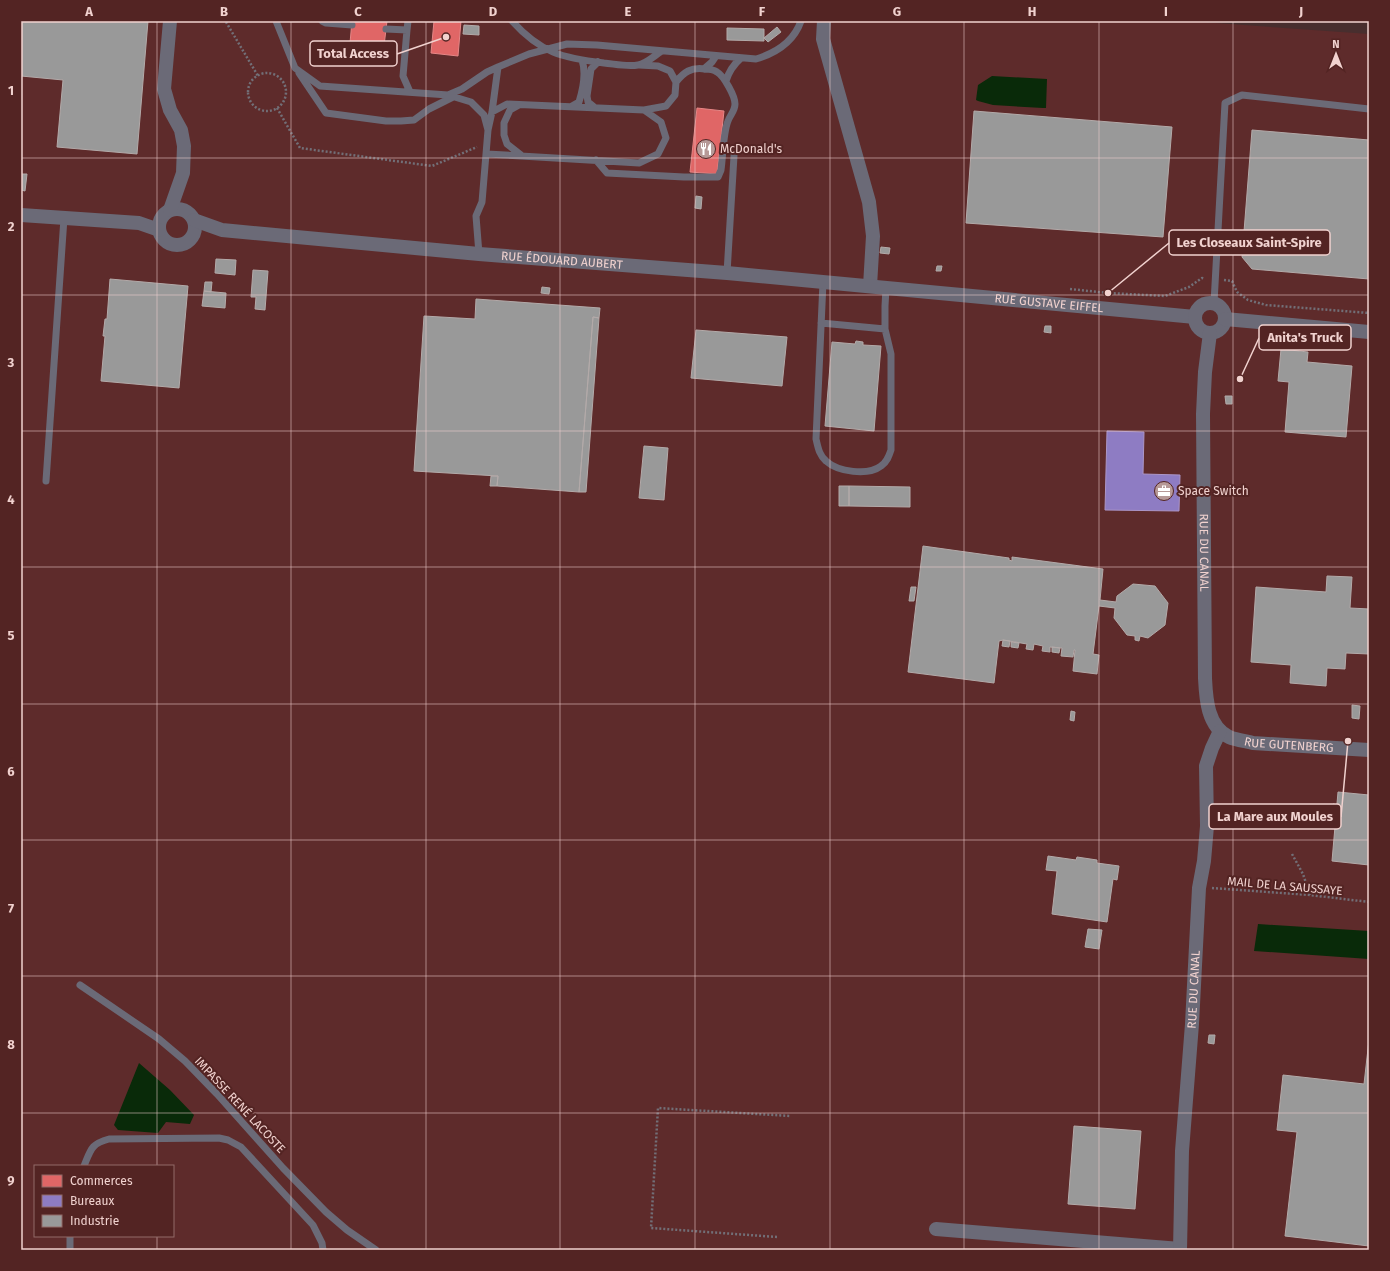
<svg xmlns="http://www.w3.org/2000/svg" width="1390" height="1271" font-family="'Fira Sans',sans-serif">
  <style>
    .built { fill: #5e2b2b; fill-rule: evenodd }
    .water { fill: #092a09 }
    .shops { fill: #e06666; stroke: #e58686 }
    .offices { fill: #8e7cc3; stroke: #ac96c7 }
    .industry { fill: #999; stroke: #b3aaa9 }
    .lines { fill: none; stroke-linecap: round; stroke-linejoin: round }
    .path { stroke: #726f77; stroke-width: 2.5; stroke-dasharray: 2 2; stroke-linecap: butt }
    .lane { stroke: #6b6a77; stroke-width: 7 }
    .street { stroke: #6b6a77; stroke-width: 14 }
    .grid { fill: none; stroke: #f1d2cf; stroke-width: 1; stroke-opacity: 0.55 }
    .labels { text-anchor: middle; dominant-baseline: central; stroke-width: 4; stroke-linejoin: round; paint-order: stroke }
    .poi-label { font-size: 12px; fill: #f1d2cf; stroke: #532423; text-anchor: start }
    .street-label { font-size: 12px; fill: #f1d2cf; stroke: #532423 }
    .leader { fill: none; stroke: #f1d2cf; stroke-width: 1.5 }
    .callout-dot { fill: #f1d2cf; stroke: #532423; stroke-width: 1.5 }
    .callout { fill: #532423; stroke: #f1d2cf; stroke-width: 1.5 }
    .callout-label { font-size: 13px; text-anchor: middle; font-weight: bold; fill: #f1d2cf }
    .neatline { fill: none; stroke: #f1d2cf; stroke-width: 1.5 }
    .grid-label { font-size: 13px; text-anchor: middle; font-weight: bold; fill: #f1d2cf }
  </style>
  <rect width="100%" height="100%" fill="#482e2e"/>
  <path class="built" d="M 21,21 L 1188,21 L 1369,34 L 1369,1250 L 21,1250 ZM 35,1166 L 173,1166 L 173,1236 L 35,1236 Z"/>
  <path class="water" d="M 992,76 L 1047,79 L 1046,108 L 1043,108 L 993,105 L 978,101 L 976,100 L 978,85 Z
    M 1258,924 L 1369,931 L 1369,959 L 1254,951 Z
    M 139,1063 L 170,1090 L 194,1115 L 190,1124 L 166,1122 L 158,1133 L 118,1130 L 114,1125 Z"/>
  <path class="shops" d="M 352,21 L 387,21 L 384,46 L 350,43 Z
    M 434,21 L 461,21 L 458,56 L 431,53 Z
    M 697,108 L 724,111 L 717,174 L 690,172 Z"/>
  <path class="offices" d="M 1107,431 L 1144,432 L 1143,474 L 1180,475 L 1179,511 L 1105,510 Z"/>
  <path class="industry" d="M 21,21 L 148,21 L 137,154 L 57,147 L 63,80 L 21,76 Z
    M 464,25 L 479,26 L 479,35 L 463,34 Z
    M 777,27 L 781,32 L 768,42 L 764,38 Z
    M 727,28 L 764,29 L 764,41 L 727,40 Z
    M 974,111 L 1172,127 L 1163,237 L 966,223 Z
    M 1252,130 L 1369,140 L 1369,279 L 1252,269 L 1242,257 Z
    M 21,174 L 27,174 L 25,191 L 21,190 Z
    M 696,196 L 702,197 L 701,209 L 695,208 Z
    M 881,247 L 890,248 L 889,254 L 880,253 Z
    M 216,259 L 236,260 L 235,275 L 215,273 Z
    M 937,266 L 942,266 L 941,271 L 936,271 Z
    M 253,270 L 268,271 L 265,310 L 255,309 L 256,297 L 251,297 Z
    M 110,279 L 188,286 L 179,388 L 101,381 L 105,336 L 103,336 L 105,319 L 107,319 Z
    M 205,282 L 212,282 L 211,292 L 204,291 Z
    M 542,287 L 550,288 L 549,294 L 541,293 Z
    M 204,291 L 226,293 L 225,308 L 202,306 Z
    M 476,299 L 600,308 L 599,318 L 593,317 L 579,492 L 497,486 L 498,476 L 414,471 L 424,316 L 475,319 Z
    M 593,317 L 599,318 L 586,492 L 579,492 Z
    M 1045,326 L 1051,326 L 1051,333 L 1044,332 Z
    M 696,330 L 787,337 L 782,386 L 691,378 Z
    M 856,341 L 863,342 L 863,345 L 881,346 L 874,431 L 825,426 L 832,342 L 855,344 Z
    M 1281,349 L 1308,352 L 1307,362 L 1352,366 L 1346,437 L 1285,432 L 1289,382 L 1278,381 Z
    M 1225,396 L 1232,396 L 1232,404 L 1226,404 Z
    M 644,446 L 668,448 L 664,500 L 639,498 Z
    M 491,476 L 498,476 L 497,486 L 490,486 Z
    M 839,486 L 849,486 L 849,506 L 839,506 Z
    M 849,486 L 910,487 L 910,507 L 849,506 Z
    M 923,546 L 1009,558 L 1009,560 L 1012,561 L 1012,557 L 1103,569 L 1100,600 L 1116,602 L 1117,596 L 1133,584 L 1155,586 L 1168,603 L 1165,625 L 1148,638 L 1140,636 L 1139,641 L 1135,640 L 1135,636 L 1127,635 L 1114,618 L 1115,608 L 1099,606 L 1093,654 L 1099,655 L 1097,674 L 1073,671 L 1075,650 L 1074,650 L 1073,657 L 1061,656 L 1062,648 L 1050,647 L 1050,652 L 1042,651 L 1043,646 L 1034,644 L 1033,650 L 1026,649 L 1027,644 L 1003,640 L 999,641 L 994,683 L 908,672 Z
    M 1327,576 L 1352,577 L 1350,608 L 1369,609 L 1369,654 L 1346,653 L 1345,669 L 1327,668 L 1326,686 L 1290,683 L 1291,665 L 1251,662 L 1256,587 L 1326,592 Z
    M 911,587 L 916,587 L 914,601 L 909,601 Z
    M 1003,640 L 1010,641 L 1009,647 L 1002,646 Z
    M 1011,642 L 1019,643 L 1018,648 L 1011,647 Z
    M 1052,647 L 1060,648 L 1059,653 L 1052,652 Z
    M 1352,705 L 1360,706 L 1359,719 L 1352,718 Z
    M 1071,711 L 1075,712 L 1074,721 L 1070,720 Z
    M 1338,792 L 1369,795 L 1369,865 L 1332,861 Z
    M 1333,804 L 1337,805 L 1336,813 L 1332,812 Z
    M 1048,856 L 1076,860 L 1077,857 L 1097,860 L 1097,863 L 1119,866 L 1117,880 L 1113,879 L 1107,922 L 1052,914 L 1057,871 L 1046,870 Z
    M 1088,929 L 1102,930 L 1099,949 L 1085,947 Z
    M 1209,1035 L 1215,1035 L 1214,1044 L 1208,1043 Z
    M 1369,1040 L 1369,1246 L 1285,1236 L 1297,1132 L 1277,1130 L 1283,1075 L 1364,1084 Z
    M 1074,1126 L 1141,1131 L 1135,1209 L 1068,1204 Z"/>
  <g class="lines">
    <path class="path" d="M 226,22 L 258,76
      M248 92a19 19 0 1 1 38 0a19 19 0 1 1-38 0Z
      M 277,108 L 300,148 L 432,166 L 477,147
      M 1224,280 L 1232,281 L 1237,292 L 1248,300 L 1266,305 L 1369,313
      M 1070,289 L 1108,293 L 1165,296 L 1189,287 L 1202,278 L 1205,279
      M 1292,854 L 1303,874 L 1310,895
      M 1212,888 L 1310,895 L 1369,902
      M 777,1237 L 651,1228 L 658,1108 L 790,1116"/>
    <path class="lane" d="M 276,21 L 295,68 L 320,86 L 448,95 L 471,102 L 484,115 L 488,130
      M 322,21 L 326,23 L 352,25
      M 512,21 C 541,53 562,58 604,63 C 615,64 627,67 638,65 C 646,64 655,55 662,51
      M 386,29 L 407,30 L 408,21
      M 407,30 L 403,76 L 410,92
      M 639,65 L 658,66 L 670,71 L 676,82 L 675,95 L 666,106 L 644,110
      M 704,69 L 712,62 L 716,56
      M 299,73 L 326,113 L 386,121 L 401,121 L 414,120 L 429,109 L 453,97
      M 726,81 C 729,71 733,65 741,58
      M 448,95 L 462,89 L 487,72 L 498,67 L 529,54 L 567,44 L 597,45 L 756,59 C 776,53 794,41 801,21
      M 519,105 L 510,110 L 504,123 L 504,135 L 507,144 L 521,155
      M 572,106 L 579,102 C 583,89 586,72 582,60
      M 594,107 L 588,102 L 587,96 L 591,69 L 598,62
      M 487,154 L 639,163 L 658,154 L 666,138 L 661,122 L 644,110 L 507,104 L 492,112
      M 596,160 L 607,173 L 684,177 L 718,177 L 721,170 C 723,157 723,133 728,121 C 730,115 735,111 735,104 C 735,96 724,76 717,72 C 714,70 709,69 705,69 C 691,67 684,72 676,82
      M 479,254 L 476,216 L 482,202 L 488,130 L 492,112 L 498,67
      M 727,273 L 734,156
      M 823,282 L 816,439 C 818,447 819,455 826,461 C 838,472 868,476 881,466 C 887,462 889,456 891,450 L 891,354 L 885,329 L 885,306 L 886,288
      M 1214,303 L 1225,103 L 1242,95 L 1369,109
      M 821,323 L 885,329
      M 46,481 L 64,218
      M 80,985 L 159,1039 L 185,1061 L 217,1094 L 283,1168 L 326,1212 L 347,1230 L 376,1250
      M 84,1166 C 91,1149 91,1144 109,1139 L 219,1138 L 228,1140 L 241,1147 L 313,1225 L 322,1243 L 323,1250
      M 70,1250 L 70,1236"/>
    <g class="street">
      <path d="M 824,21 L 823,39 L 869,202 L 873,236 L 870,286"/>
      <circle cx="177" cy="227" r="18"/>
      <path d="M 170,210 L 183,173 L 184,146 L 181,130 L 170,110 L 164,89 L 170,21"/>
      <path d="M 21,215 L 139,223 L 159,230"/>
      <path id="s1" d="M 194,220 L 222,230 L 479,254 L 727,273 L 1195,317"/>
      <circle cx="1210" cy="318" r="15"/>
      <path d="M 1225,319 L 1369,332"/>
      <path id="s2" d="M 1210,333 L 1205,372 L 1203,414 L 1205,678 C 1206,698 1207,726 1229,737 C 1236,740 1245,741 1253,743 L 1369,750"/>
      <path d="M 936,1229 L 1180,1249"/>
      <path id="s3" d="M 1180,1250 L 1182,1151 L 1192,1024 L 1199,888 L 1204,861 L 1207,826 L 1206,766 L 1212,748 L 1220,731"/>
    </g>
  </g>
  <path class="grid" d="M 157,21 L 157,1166M 291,21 L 291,1250M 426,21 L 426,1250M 560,21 L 560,1250M 695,21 L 695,1250M 830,21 L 830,1250M 964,21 L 964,1250M 1099,21 L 1099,1250M 1233,21 L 1233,1250M 21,158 L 1369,158M 21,295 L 1369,295M 21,431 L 1369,431M 21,567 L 1369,567M 21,704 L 1369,704M 21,840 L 1369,840M 21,976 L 1369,976M 21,1113 L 1369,1113M 157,1236 L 157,1250"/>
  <defs>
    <g id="restaurant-disc" transform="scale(1)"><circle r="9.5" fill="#b69997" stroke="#532423"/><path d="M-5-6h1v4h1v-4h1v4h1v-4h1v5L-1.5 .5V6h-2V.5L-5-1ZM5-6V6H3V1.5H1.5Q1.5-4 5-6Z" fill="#fff"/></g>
    <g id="office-disc" transform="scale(1)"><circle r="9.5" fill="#b69997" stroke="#532423"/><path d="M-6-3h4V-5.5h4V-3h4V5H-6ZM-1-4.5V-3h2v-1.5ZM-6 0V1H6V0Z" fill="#fff"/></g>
  </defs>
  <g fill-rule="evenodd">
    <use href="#restaurant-disc" x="706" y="149"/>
    <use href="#office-disc" x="1164" y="491"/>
  </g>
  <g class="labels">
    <g class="poi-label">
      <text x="720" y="149">McDonald's</text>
      <text x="1178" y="491">Space Switch</text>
    </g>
    <g class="street-label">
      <text stroke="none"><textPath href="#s1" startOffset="371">RUE ÉDOUARD AUBERT</textPath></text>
      <text stroke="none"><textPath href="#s1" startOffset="860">RUE GUSTAVE EIFFEL</textPath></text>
      <text stroke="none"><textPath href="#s2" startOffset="220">RUE DU CANAL</textPath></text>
      <text stroke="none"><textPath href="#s2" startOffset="473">RUE GUTENBERG</textPath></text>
      <text transform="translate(1285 886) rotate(5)">MAIL DE LA SAUSSAYE</text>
      <text stroke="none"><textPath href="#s3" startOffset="261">RUE DU CANAL</textPath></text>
      <text transform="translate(240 1105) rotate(47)">IMPASSE RENÉ LACOSTE</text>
    </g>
  </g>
  <path class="leader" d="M446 37L397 54M1108 293L1169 243M1240 379L1259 338M1348 741L1341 817"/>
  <g class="callout-dot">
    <circle cx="446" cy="37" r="4"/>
    <circle cx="1108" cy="293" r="4"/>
    <circle cx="1240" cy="379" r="4"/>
    <circle cx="1348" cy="741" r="4"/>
  </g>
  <g class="callout">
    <rect x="310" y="41" width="87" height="25" rx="4"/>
    <rect x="1169" y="230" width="161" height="25" rx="4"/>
    <rect x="1259" y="325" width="92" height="25" rx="4"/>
    <rect x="1209" y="804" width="132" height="25" rx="4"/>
  </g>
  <g class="callout-label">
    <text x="353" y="58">Total Access</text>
    <text x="1249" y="247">Les Closeaux Saint-Spire</text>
    <text x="1305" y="342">Anita's Truck</text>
    <text x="1275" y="821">La Mare aux Moules</text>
  </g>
  <rect width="1390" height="1271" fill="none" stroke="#532423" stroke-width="44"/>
  <rect x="34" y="1165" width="140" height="72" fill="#532423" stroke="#926a68"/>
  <rect x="42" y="1175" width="20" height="12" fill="#e06666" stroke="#926a68"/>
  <text x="70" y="1185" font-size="12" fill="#f1d2cf">Commerces</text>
  <rect x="42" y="1195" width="20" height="12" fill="#8e7cc3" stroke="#926a68"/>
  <text x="70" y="1205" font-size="12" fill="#f1d2cf">Bureaux</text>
  <rect x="42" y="1215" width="20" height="12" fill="#999999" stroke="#926a68"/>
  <text x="70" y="1225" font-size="12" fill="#f1d2cf">Industrie</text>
  <g transform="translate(1336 54)" stroke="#532423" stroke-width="3" paint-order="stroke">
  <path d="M0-3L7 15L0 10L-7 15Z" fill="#f1d2cf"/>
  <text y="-6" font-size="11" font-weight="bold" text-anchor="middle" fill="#f1d2cf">N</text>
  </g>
  <rect x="22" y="22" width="1346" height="1227" class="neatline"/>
  <g class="grid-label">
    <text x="89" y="16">A</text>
    <text x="224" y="16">B</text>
    <text x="358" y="16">C</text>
    <text x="493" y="16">D</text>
    <text x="628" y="16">E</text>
    <text x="762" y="16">F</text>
    <text x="897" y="16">G</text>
    <text x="1032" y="16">H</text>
    <text x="1166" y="16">I</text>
    <text x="1301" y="16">J</text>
    <text x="11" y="95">1</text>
    <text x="11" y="231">2</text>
    <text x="11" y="367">3</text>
    <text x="11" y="504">4</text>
    <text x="11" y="640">5</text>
    <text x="11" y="776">6</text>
    <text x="11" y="913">7</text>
    <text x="11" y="1049">8</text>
    <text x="11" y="1185">9</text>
  </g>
</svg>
